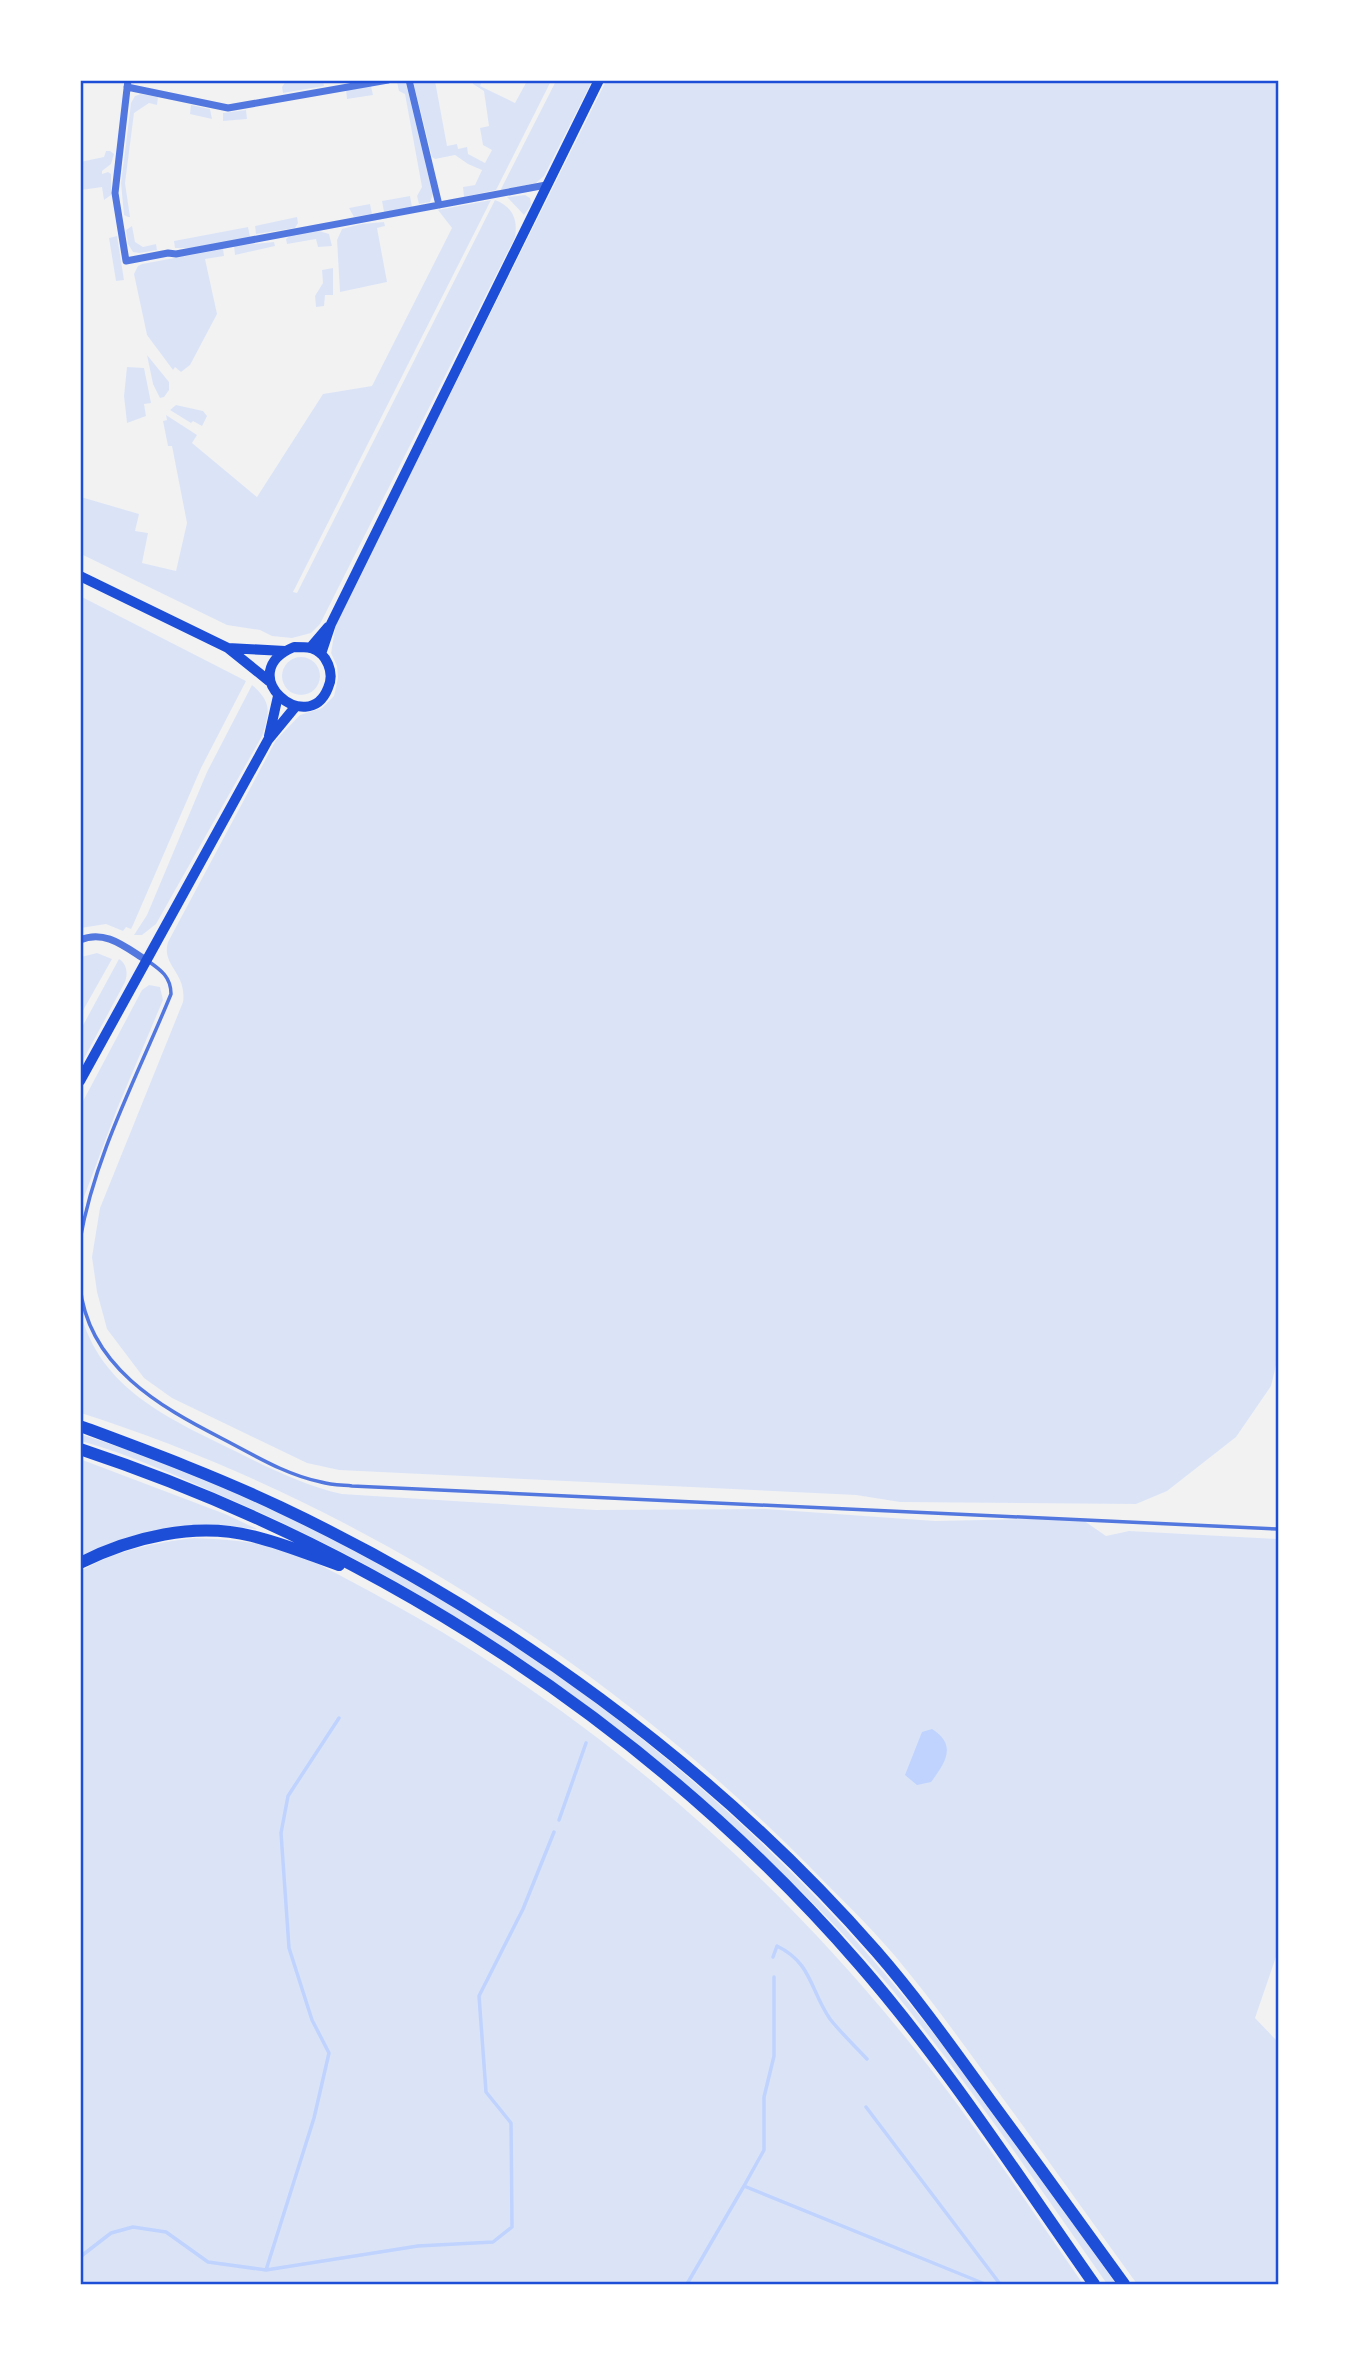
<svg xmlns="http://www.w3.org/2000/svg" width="1359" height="2365" font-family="'Titillium Web',sans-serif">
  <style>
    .green { fill: #dbe4f7 }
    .water { fill: #bfd3fe }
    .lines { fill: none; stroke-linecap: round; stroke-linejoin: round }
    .stream { stroke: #bfd3fe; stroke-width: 3.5 }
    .service { stroke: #5277de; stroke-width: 3.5 }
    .minor { stroke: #5277de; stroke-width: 7 }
    .secondary { stroke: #1d4ed8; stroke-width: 10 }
    .motorway { stroke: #1d4ed8; stroke-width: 12 }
    .neatline { fill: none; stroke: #1d4ed8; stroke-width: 2.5 }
  </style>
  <rect width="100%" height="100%" fill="#f2f2f2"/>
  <path class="green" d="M 286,81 L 300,81 L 304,83 L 323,81 L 324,86 L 283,93 L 282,87 Z
    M 400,81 L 406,83 L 433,194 L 430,202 L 419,204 L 417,196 L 422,187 L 405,94 L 399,91 L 397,82 Z
    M 413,81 L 435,81 L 447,146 L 457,144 L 458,149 L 467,147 L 468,154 L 485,163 L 492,150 L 483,145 L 480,128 L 489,126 L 484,91 L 473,84 L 472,81 L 482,81 L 480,86 L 515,103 L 527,81 L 551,81 L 496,190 L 464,197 L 463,187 L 475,185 L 482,170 L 468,164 L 455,155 L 435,159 L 432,157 Z
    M 556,81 L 592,81 L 544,176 L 536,183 L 500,191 Z
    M 606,81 L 1278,81 L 1278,1357 L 1271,1386 L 1236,1437 L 1167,1491 L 1136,1504 L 900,1502 L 856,1495 L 339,1470 L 307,1463 L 172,1398 L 144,1378 L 107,1329 L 97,1292 L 92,1257 L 100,1208 L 183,1002 C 187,972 161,966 168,942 L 276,740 L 300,715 L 322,708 L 334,696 L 338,678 L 337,666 L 331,653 L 336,623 Z
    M 371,86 L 373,95 L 347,99 L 346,90 Z
    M 141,94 L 158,97 L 157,105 L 149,103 L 134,113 L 125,183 L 130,217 L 128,217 L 124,215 L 121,183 L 131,103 L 135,96 Z
    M 191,105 L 210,109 L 212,119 L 190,114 Z
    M 246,110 L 247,119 L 223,121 L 223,113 Z
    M 106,151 L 110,151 L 114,154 L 111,164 L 102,171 L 102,174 L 108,172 L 111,174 L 111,195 L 104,200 L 102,187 L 81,190 L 80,162 L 104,157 Z
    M 525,195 L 530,198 L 531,205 L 524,215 L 507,197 Z
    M 410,196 L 412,207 L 384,212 L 382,201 Z
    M 491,200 L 293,592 L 297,593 L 495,200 C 513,207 518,220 515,237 L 320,624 L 311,633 L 292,638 L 272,636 L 260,630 L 227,625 L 81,554 L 81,497 L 139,514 L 135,531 L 148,533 L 142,563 L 176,571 L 187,523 L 172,446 L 168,446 L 163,421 L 167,420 L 166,415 L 197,435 L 192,443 L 257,497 L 323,394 L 372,386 L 452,228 L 438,210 Z
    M 370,204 L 372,214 L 354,217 L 349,208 Z
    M 297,217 L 298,223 L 295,228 L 256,234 L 255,226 Z
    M 384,222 L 385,226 L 377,228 L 387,282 L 340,292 L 337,240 L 342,229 L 361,224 Z
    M 132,226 L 135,242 L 143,247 L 156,244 L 157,250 L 140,253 L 133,252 L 128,244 L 126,230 Z
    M 248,227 L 250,237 L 190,248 L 175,248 L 174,241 Z
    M 319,231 L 329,234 L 332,246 L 318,247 L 316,239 L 287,244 L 286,239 L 291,235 Z
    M 117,236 L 124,280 L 116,281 L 109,238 Z
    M 274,242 L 275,246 L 235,255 L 234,246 Z
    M 223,249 L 224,256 L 205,259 L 217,314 L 190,365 L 181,372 L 175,367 L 173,370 L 147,335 L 134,274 L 138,266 L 142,264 Z
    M 333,268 L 333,295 L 325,295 L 324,306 L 316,307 L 315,296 L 323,283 L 322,270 Z
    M 147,355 L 169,382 L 169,390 L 164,397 L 160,398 L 153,384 Z
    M 127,367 L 144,368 L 151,403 L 144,404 L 146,416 L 127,423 L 124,396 Z
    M 176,405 L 203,411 L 207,416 L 202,426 L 193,421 L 191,423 L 170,410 Z
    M 80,596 L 246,681 L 201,768 L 133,925 L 131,929 L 126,927 L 123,931 L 106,924 L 81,928 Z
    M282 676a19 19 0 1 1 38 0a19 19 0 1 1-38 0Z
    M 252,685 C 272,702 270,712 262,736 L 156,924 L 142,935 L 134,935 L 147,915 L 207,772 Z
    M 97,953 L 112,959 L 81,1014 L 81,957 Z
    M 119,959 C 127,964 128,973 125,982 L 81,1064 L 81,1029 Z
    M 149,985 L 160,987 L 163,1000 L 117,1109 L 81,1205 L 81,1105 L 142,990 Z
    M 80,1311 C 100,1389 168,1418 233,1450 C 269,1468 303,1485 342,1494 L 596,1510 L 766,1509 L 935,1521 L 1080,1518 L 1106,1536 L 1129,1531 L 1278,1539 L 1278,1951 L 1255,2018 L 1278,2042 L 1278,2284 L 1137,2284 C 1086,2214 1036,2143 985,2074 C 956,2034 927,1994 895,1956 C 868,1924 837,1895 808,1865 C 607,1663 353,1500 81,1413 Z
    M 80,1434 C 351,1520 605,1683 803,1884 C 922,2005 1019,2146 1116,2284 L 1107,2284 C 1037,2184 968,2082 890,1987 C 842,1930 788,1877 733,1826 C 581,1688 409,1575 220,1495 C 175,1475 128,1454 81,1441 Z
    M 80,1459 L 225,1514 L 257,1529 C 191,1522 141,1527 81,1556 Z
    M 194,1538 C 223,1539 250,1541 278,1548 C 301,1554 322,1566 343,1577 C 377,1595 410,1613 442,1632 C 617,1738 772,1874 901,2032 C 967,2112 1024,2199 1083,2284 L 81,2284 L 81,1571 C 116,1550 154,1543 194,1538 Z"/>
  <path class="water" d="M 932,1729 C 957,1745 946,1762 931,1782 L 917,1785 L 905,1775 L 922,1732 Z"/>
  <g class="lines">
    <path class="stream" d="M 559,1820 L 586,1743
      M 773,1957 L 777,1946 C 812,1963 810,1990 830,2019 C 841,2033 855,2046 867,2059
      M 866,2107 L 1000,2284
      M 744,2186 L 764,2150 L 764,2097 L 774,2056 L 774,1977
      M 80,2257 L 111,2233 L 133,2227 L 166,2232 L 208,2262 L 266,2270 L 314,2118 L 329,2053 L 312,2020 L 289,1948 L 281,1833 L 288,1796 L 339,1718
      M 266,2270 L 418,2246 L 493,2242 L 512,2227 L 511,2123 L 486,2092 L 479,1996 L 523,1909 L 554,1832
      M 687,2284 L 744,2186 L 985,2284"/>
    <path class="service" d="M 80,1240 C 95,1154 138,1075 171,994 C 171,977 161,970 148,961
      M 80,1286 C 88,1366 160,1407 223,1439 C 254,1455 286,1475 321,1482 C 331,1485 342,1485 352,1486 L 1278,1529"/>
    <path class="minor" d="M 128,80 L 115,193 L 126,261 L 168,253 L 176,254 L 546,185
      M 409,80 L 439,205
      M 127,87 L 228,108 L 388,80
      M 80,940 C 105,929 125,947 146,960"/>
    <path class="secondary" d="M 80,576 L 228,648 L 269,681
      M 294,647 C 299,647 306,647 311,648 C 327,653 335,673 328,688 C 308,739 231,673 294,647 Z
      M 228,648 L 285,651
      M 310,648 L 328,627
      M 321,654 L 331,624 L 599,80
      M 269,736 L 278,696
      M 80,1081 L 268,740 L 296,706"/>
    <path class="motorway" d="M 80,1426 C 147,1451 215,1476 280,1507 C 502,1612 714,1766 876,1951 C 917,1998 953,2049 990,2100 C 1035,2161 1080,2223 1124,2284
      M 80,1449 C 378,1548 653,1727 859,1964 C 946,2064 1018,2176 1094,2284
      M 80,1563 C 132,1537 195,1522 252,1536 C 282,1543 310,1555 339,1565"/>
  </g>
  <rect width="1359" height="2365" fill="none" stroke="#ffffff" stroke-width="164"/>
  <rect x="82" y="82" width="1195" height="2201" class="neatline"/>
</svg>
